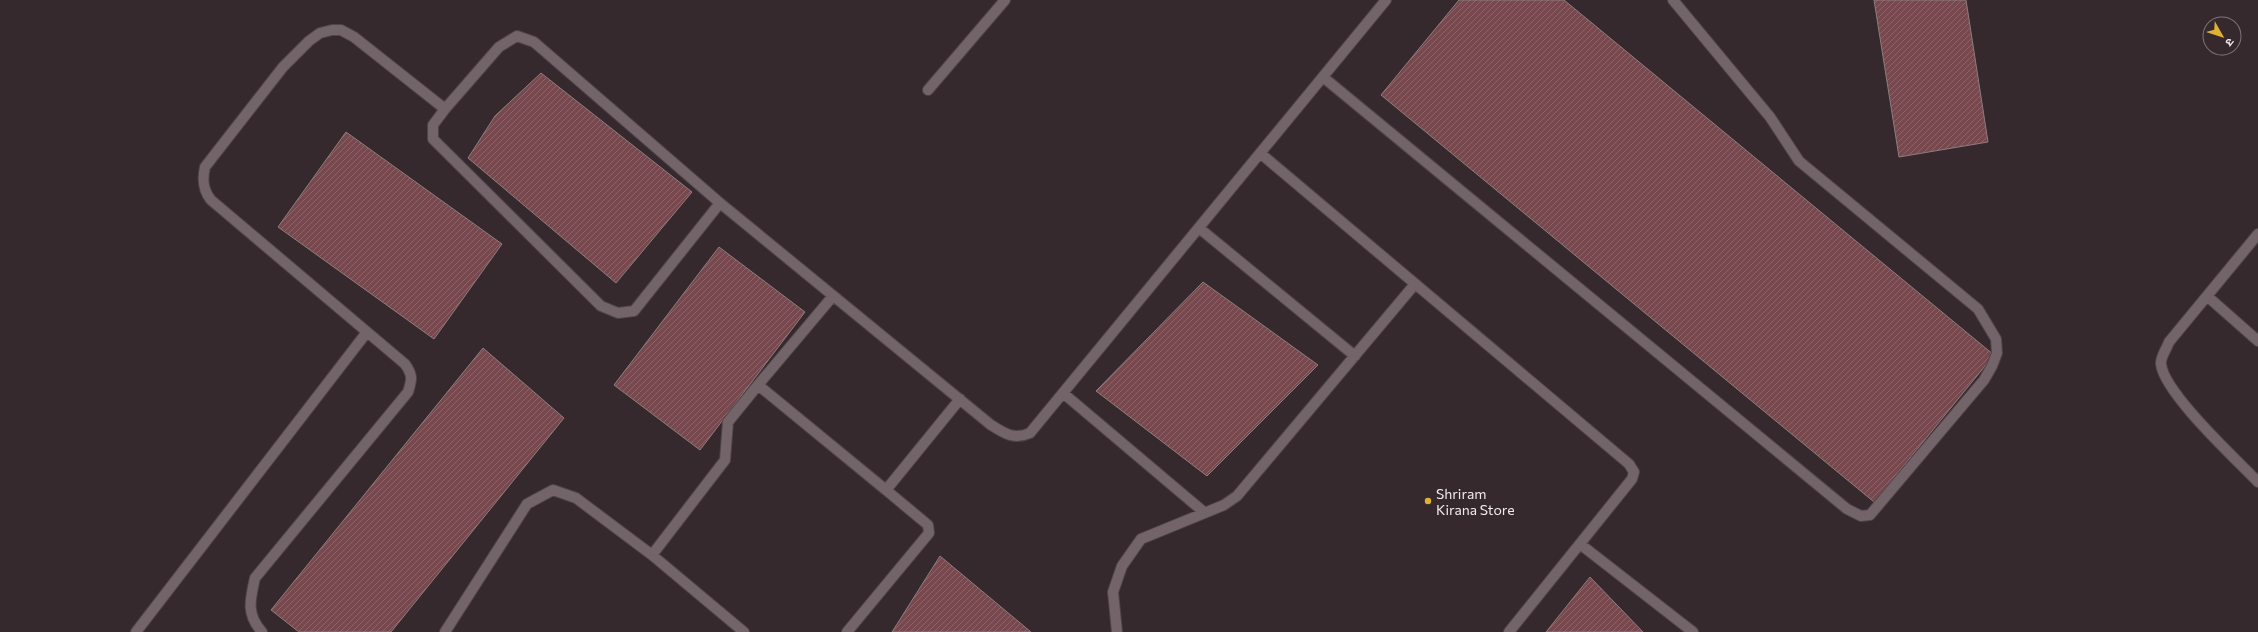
<svg xmlns="http://www.w3.org/2000/svg" width="2258" height="632" font-family="Commissioner,'Noto Sans Devanagari',sans-serif">
  <style>
    .building { fill: url(#building-hatch); stroke: #8d7d7e }
    .lines { fill: none; stroke-linecap: round; stroke-linejoin: round }
    .street-casing { stroke: #4f4549; stroke-width: 12 }
    .street { stroke: #73646a; stroke-width: 10 }
    .poi-dot { fill: #dfb034; stroke: #35292d; stroke-width: 1.5 }
    .labels { text-anchor: middle; dominant-baseline: central; stroke-width: 3.5; stroke-linejoin: round; paint-order: stroke }
    .poi-label { font-size: 14px; fill: #f0e8eb; stroke: #35292d; text-anchor: start }
  </style>
  <defs>
    <pattern id="building-hatch" width="6" height="6" patternUnits="userSpaceOnUse"><rect width="6" height="6" fill="#77494e"/><path d="M-1 1l2-2M0 6l6-6M5 7l2-2" fill="none" stroke="#8b6368"/></pattern>
  </defs>
  <rect width="100%" height="100%" fill="#35292d"/>
  <path class="building" d="M 1459,0 L 1564,0 L 1994,355 L 1874,502 L 1381,95 Z
    M 1874,0 L 1966,0 L 1988,142 L 1899,157 Z
    M 541,73 L 692,192 L 616,283 L 468,158 L 495,116 Z
    M 346,132 L 502,244 L 434,339 L 278,227 Z
    M 719,247 L 805,312 L 700,450 L 614,385 Z
    M 1203,282 L 1318,365 L 1207,476 L 1096,391 Z
    M 483,348 L 564,418 L 391,632 L 299,632 L 271,610 Z
    M 940,556 L 1031,632 L 892,632 Z
    M 1590,577 L 1643,632 L 1546,632 Z"/>
  <g class="lines">
    <g class="street-casing">
      <path id="street" d="M 1323,77 L 1847,509 L 1861,516 L 1870,515 L 1984,380 L 1992,366 L 1997,353 L 1996,339 L 1978,309 L 1799,161 L 1770,117 L 1673,0
        M 928,90 L 1005,0
        M 445,109 L 433,125 L 433,139 L 601,306 L 618,313 L 634,311 L 720,203
        M 1260,153 L 1629,464 L 1634,472 L 1632,479 L 1509,632
        M 1199,228 L 1355,356
        M 2258,234 L 2169,342 C 2167,348 2160,358 2161,364 C 2164,393 2236,459 2258,482
        M 833,296 L 758,385 L 886,490
        M 2207,296 L 2258,341
        M 1063,393 L 1205,513
        M 1580,544 L 1693,632
        M 652,555 L 725,460 L 728,422 L 758,385
        M 136,632 L 367,332
        M 262,632 C 246,614 250,600 255,578 L 408,392 C 412,380 413,375 405,364 L 211,200 C 203,190 202,180 205,167 L 283,67 L 309,41 L 320,33 L 332,30 L 341,30 L 354,37 L 445,109 L 499,47 L 517,36 L 534,42 L 720,203 L 991,425 C 1005,434 1014,440 1030,433 L 1386,0
        M 445,632 L 527,504 L 553,490 L 576,498 L 652,555 L 744,632
        M 847,632 L 929,533 L 928,525 L 886,490 L 960,399
        M 1117,632 L 1113,592 L 1122,566 L 1141,539 L 1224,505 L 1237,496 L 1415,284"/>
    </g>
    <use href="#street" class="street"/>
  </g>
  <circle class="poi-dot" cx="1428" cy="501" r="4"/>
  <g class="labels">
    <g class="poi-label">
      <text x="1436" y="493">Shriram<tspan x="1436" dy="16">Kirana Store</tspan></text>
    </g>
  </g>
  <g transform="translate(2222 36) rotate(129)"><circle r="19" fill="#35292d" stroke="#807579"/>
  <path d="M0-3L7 15L0 10L-7 15Z" fill="#dfb034"/>
  <text y="-6" font-size="11" font-weight="bold" text-anchor="middle" fill="#f0e8eb">उ</text>
  </g>
</svg>
